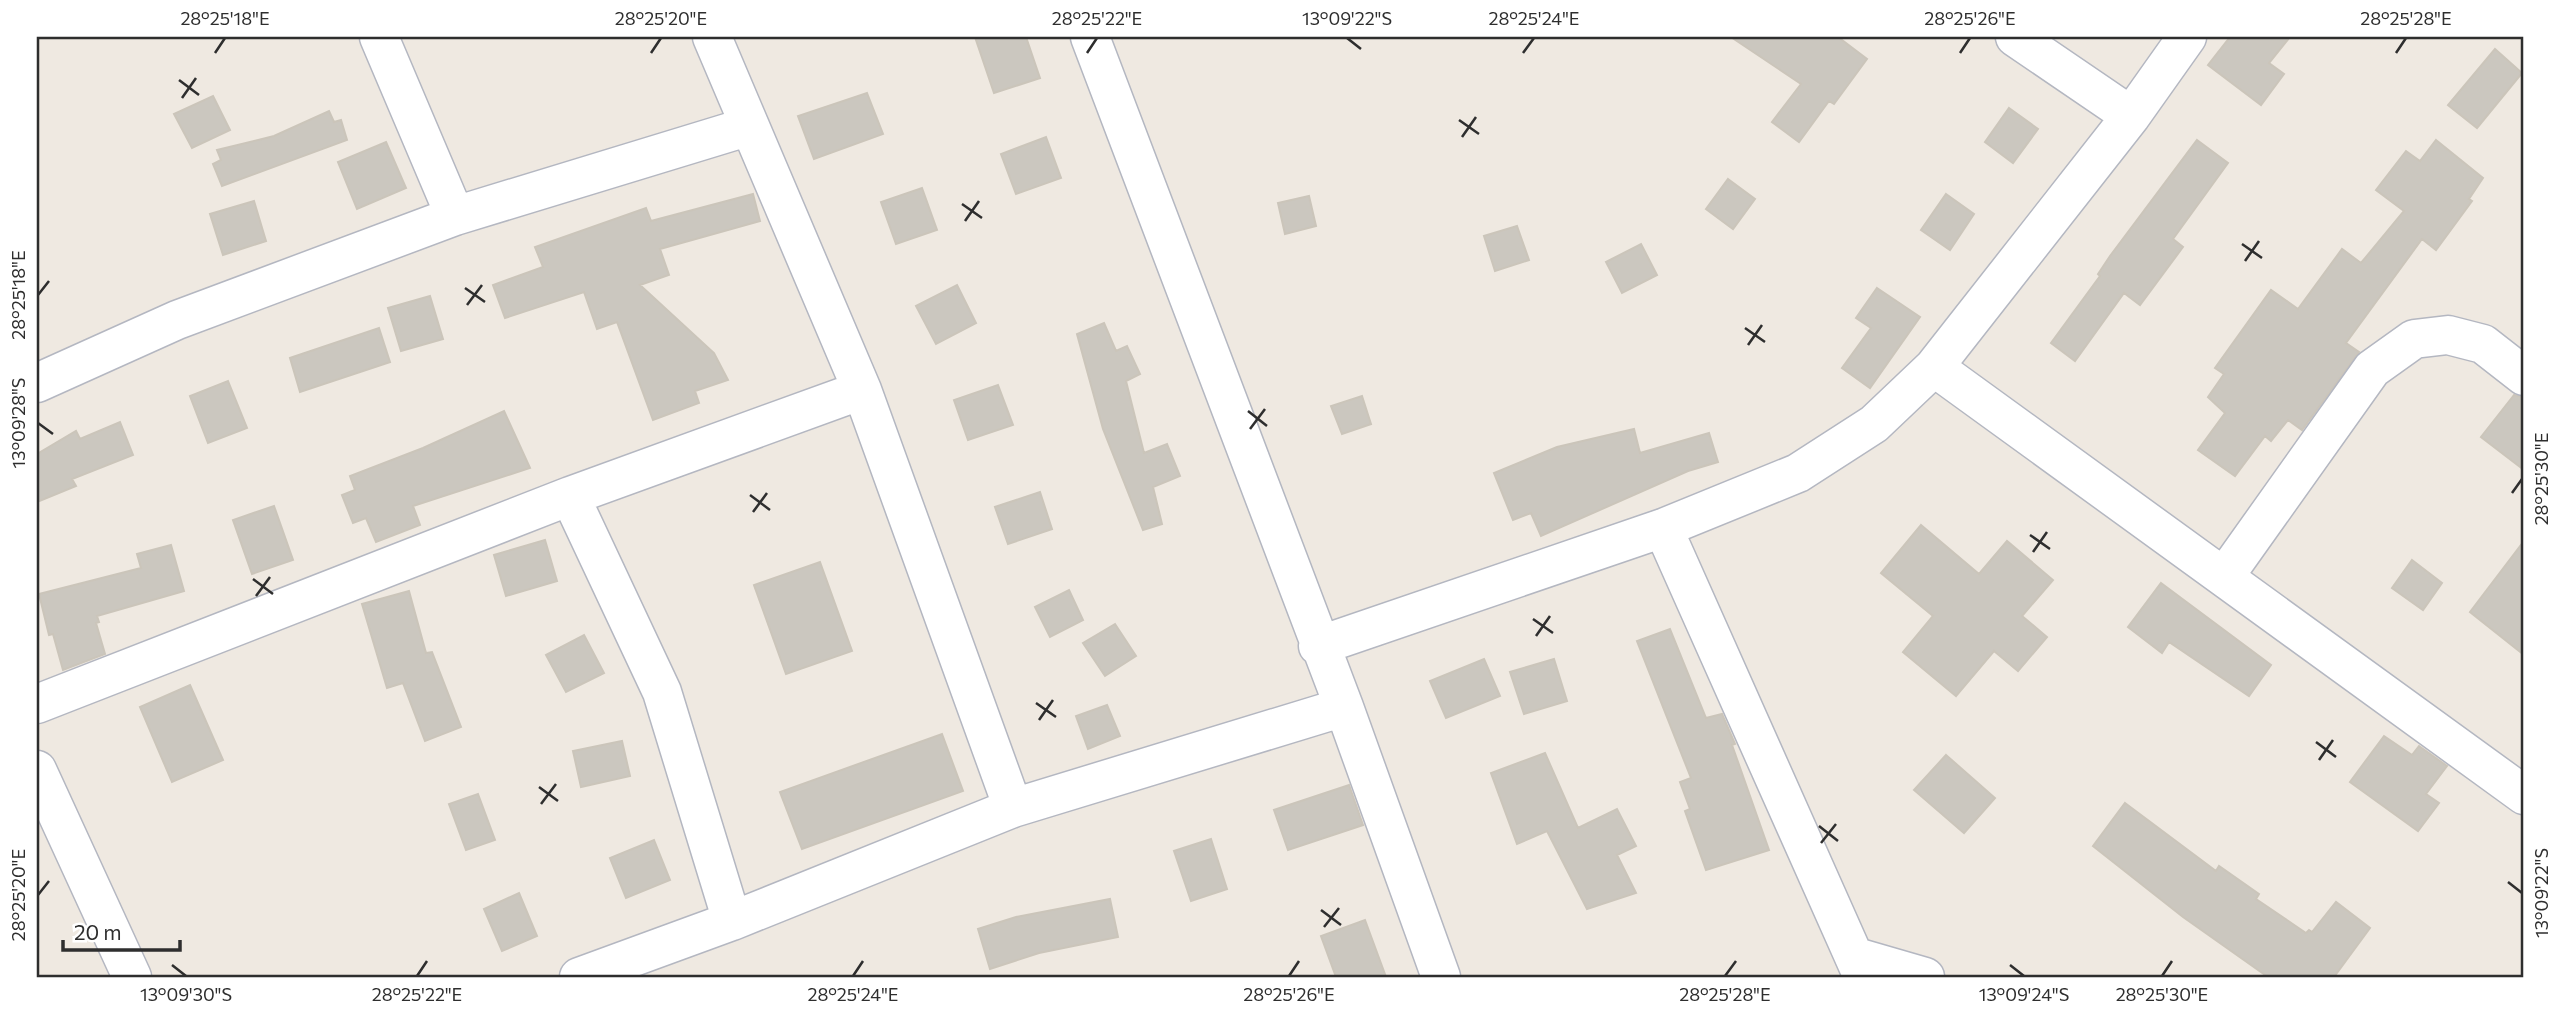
<svg xmlns="http://www.w3.org/2000/svg" width="2561" height="1014" font-family="Commissioner,sans-serif">
  <style>
    .building { fill: #cbc7bf; stroke: #cbc5ba; stroke-width: 2 }
    .lines { fill: none; stroke-linecap: round; stroke-linejoin: round }
    .minor-casing { stroke: #b4b7c1; stroke-width: 41 }
    .minor { stroke: #fff; stroke-width: 38 }
    .ticks { fill: none; stroke: #2e2e2e; stroke-width: 2.5 }
    .neatline { fill: none; stroke: #2e2e2e; stroke-width: 2.5 }
    .ticks-label { font-size: 18px; text-anchor: middle; fill: #2e2e2e }
  </style>
  <rect width="100%" height="100%" fill="#efe9e1"/>
  <path class="building" d="M 975,37 L 1026,37 L 1040,78 L 994,93 Z
    M 1731,37 L 1838,37 L 1867,59 L 1834,104 L 1829,101 L 1799,142 L 1772,122 L 1801,84 Z
    M 2230,37 L 2290,37 L 2269,63 L 2284,74 L 2261,105 L 2208,65 Z
    M 2495,49 L 2522,73 L 2477,128 L 2448,105 Z
    M 867,93 L 883,134 L 814,159 L 798,116 Z
    M 213,96 L 230,130 L 192,148 L 174,114 Z
    M 2009,108 L 2038,129 L 2013,163 L 1985,142 Z
    M 329,111 L 334,122 L 341,120 L 347,140 L 222,186 L 213,164 L 221,160 L 217,150 L 274,136 Z
    M 1046,137 L 1061,178 L 1016,194 L 1001,154 Z
    M 2197,140 L 2228,163 L 2173,239 L 2183,247 L 2140,305 L 2124,293 L 2075,361 L 2051,343 L 2100,276 L 2098,274 L 2110,256 Z
    M 2436,140 L 2483,178 L 2469,199 L 2472,201 L 2436,250 L 2422,239 L 2346,343 L 2359,352 L 2302,430 L 2288,420 L 2271,441 L 2265,436 L 2235,476 L 2198,450 L 2225,413 L 2208,397 L 2224,374 L 2215,368 L 2271,290 L 2298,309 L 2342,249 L 2361,263 L 2404,211 L 2376,190 L 2406,151 L 2420,161 Z
    M 386,142 L 406,188 L 357,209 L 338,162 Z
    M 1728,179 L 1755,199 L 1733,229 L 1706,209 Z
    M 922,188 L 937,230 L 896,244 L 881,202 Z
    M 753,194 L 760,221 L 660,249 L 669,275 L 640,285 L 714,353 L 728,380 L 695,391 L 699,403 L 653,420 L 617,322 L 597,329 L 584,292 L 505,318 L 493,285 L 543,267 L 535,247 L 646,208 L 651,221 Z
    M 1946,194 L 1974,214 L 1950,250 L 1921,230 Z
    M 1309,196 L 1316,226 L 1285,234 L 1278,203 Z
    M 254,201 L 266,241 L 223,255 L 210,214 Z
    M 1517,226 L 1529,260 L 1495,271 L 1484,236 Z
    M 1641,244 L 1657,275 L 1622,293 L 1606,262 Z
    M 957,285 L 976,323 L 936,344 L 916,306 Z
    M 1877,288 L 1920,317 L 1870,388 L 1842,368 L 1871,328 L 1856,318 Z
    M 430,296 L 443,339 L 401,351 L 388,308 Z
    M 1104,323 L 1116,351 L 1127,346 L 1140,374 L 1126,381 L 1144,453 L 1167,444 L 1180,476 L 1153,487 L 1162,524 L 1143,530 L 1103,429 L 1077,334 Z
    M 379,328 L 390,362 L 300,392 L 290,358 Z
    M 228,381 L 247,428 L 208,443 L 190,396 Z
    M 998,385 L 1013,425 L 968,440 L 954,400 Z
    M 2514,395 L 2524,397 L 2524,470 L 2481,437 Z
    M 1362,396 L 1371,424 L 1342,434 L 1331,406 Z
    M 504,411 L 530,468 L 413,506 L 420,525 L 376,542 L 366,518 L 353,523 L 342,495 L 355,490 L 350,476 L 423,448 Z
    M 120,422 L 133,455 L 72,479 L 76,486 L 37,502 L 37,454 L 76,431 L 80,439 Z
    M 1634,429 L 1640,453 L 1709,433 L 1718,462 L 1688,471 L 1541,536 L 1531,513 L 1513,520 L 1494,473 L 1557,447 Z
    M 1040,492 L 1052,529 L 1008,544 L 995,507 Z
    M 274,506 L 293,560 L 252,574 L 233,520 Z
    M 1921,525 L 1979,574 L 2007,541 L 2053,580 L 2022,616 L 2047,637 L 2018,671 L 1994,651 L 1956,696 L 1903,652 L 1933,616 L 1881,573 Z
    M 545,540 L 557,581 L 506,596 L 494,555 Z
    M 2524,541 L 2524,655 L 2470,612 Z
    M 171,545 L 184,591 L 97,616 L 99,622 L 96,623 L 105,654 L 63,670 L 53,634 L 49,635 L 39,594 L 141,568 L 137,554 Z
    M 2412,560 L 2442,583 L 2423,610 L 2392,588 Z
    M 820,562 L 852,651 L 786,674 L 754,585 Z
    M 2161,583 L 2271,665 L 2249,696 L 2169,642 L 2162,653 L 2128,627 Z
    M 1069,590 L 1083,620 L 1050,637 L 1035,607 Z
    M 409,591 L 426,653 L 432,652 L 461,727 L 425,741 L 403,683 L 387,688 L 362,604 Z
    M 1115,624 L 1136,656 L 1105,676 L 1083,643 Z
    M 1670,629 L 1706,718 L 1722,714 L 1735,744 L 1732,745 L 1769,850 L 1706,870 L 1685,811 L 1690,809 L 1680,782 L 1691,778 L 1637,641 Z
    M 584,635 L 604,673 L 566,692 L 546,655 Z
    M 1484,659 L 1500,696 L 1446,718 L 1430,681 Z
    M 1554,659 L 1567,701 L 1524,714 L 1510,672 Z
    M 190,685 L 223,760 L 172,782 L 140,707 Z
    M 1107,705 L 1120,736 L 1088,749 L 1076,716 Z
    M 942,734 L 963,791 L 802,849 L 780,792 Z
    M 2384,736 L 2412,755 L 2419,746 L 2447,766 L 2426,794 L 2439,803 L 2418,831 L 2350,782 Z
    M 622,741 L 630,776 L 581,787 L 573,751 Z
    M 1545,753 L 1578,828 L 1617,809 L 1636,846 L 1617,855 L 1636,893 L 1587,909 L 1547,831 L 1517,844 L 1491,773 Z
    M 1946,755 L 1995,798 L 1964,833 L 1914,790 Z
    M 1349,785 L 1363,825 L 1288,850 L 1274,810 Z
    M 478,794 L 495,840 L 466,850 L 449,804 Z
    M 2125,803 L 2216,871 L 2219,866 L 2259,894 L 2256,899 L 2306,933 L 2309,930 L 2312,932 L 2336,902 L 2370,928 L 2334,977 L 2268,977 L 2183,917 L 2093,846 Z
    M 1211,839 L 1227,889 L 1191,901 L 1174,851 Z
    M 654,840 L 670,880 L 626,898 L 610,858 Z
    M 519,893 L 537,936 L 502,951 L 484,909 Z
    M 1110,899 L 1118,937 L 1039,953 L 990,969 L 978,929 L 1016,917 Z
    M 1365,920 L 1386,977 L 1336,977 L 1321,936 Z"/>
  <g class="lines">
    <g class="minor-casing">
      <path id="minor" d="M 379,37 L 455,216
        M 712,37 L 862,390 L 1013,808
        M 1090,37 L 1344,707 L 1441,977
        M 2015,37 L 2131,116
        M 1934,367 L 2524,795
        M 37,383 L 177,320 L 455,216 L 750,126
        M 570,496 L 662,692 L 732,921
        M 1663,528 L 1863,977
        M 2224,577 L 2372,369 L 2414,339 L 2448,335 L 2483,344 L 2524,376
        M 1318,646 L 1663,528 L 1798,473 L 1874,424 L 1934,367 L 2131,116 L 2187,37
        M 37,704 L 570,496 L 862,390
        M 37,770 L 132,977
        M 1856,957 L 1925,977
        M 579,977 L 732,921 L 1013,808 L 1344,707"/>
    </g>
    <use href="#minor" class="minor"/>
  </g>
  <path class="ticks" d="M 1347,38 L 1361,49M 215,53 L 225,38M 651,53 L 661,38M 1087,53 L 1097,38M 1523,53 L 1534,38M 1960,53 L 1970,38M 2396,53 L 2406,38M 179,80 L 199,95M 182,98 L 196,78M 1459,120 L 1479,134M 1462,137 L 1476,117M 962,204 L 982,218M 965,221 L 979,201M 2242,244 L 2262,258M 2245,261 L 2259,241M 465,288 L 485,302M 38,295 L 49,281M 467,305 L 482,285M 1745,328 L 1765,342M 1748,345 L 1762,325M 1248,411 L 1267,426M 38,423 L 53,434M 1250,429 L 1265,409M 2512,493 L 2522,479M 750,495 L 770,510M 753,512 L 767,493M 2030,535 L 2050,549M 2033,552 L 2047,532M 253,579 L 273,594M 256,596 L 270,577M 1533,619 L 1553,633M 1536,636 L 1550,616M 1036,703 L 1056,717M 1039,720 L 1053,700M 2316,742 L 2336,757M 2319,760 L 2333,740M 539,787 L 558,801M 541,804 L 556,784M 1819,826 L 1838,841M 1821,843 L 1836,824M 2508,882 L 2522,893M 38,895 L 49,881M 1321,910 L 1341,925M 1324,927 L 1339,908M 172,965 L 186,976M 2010,965 L 2024,976M 417,976 L 427,961M 853,976 L 863,961M 1289,976 L 1299,961M 1725,976 L 1736,961M 2162,976 L 2172,961"/>
  <rect width="2561" height="1014" fill="none" stroke="#ffffff" stroke-width="77"/>
  <path d="M63 940v10h117v-10" fill="none" stroke="#2e2e2e" stroke-width="3.5"/>
  <text x="74" y="940" font-size="21" fill="#2e2e2e" stroke="#ffffff" stroke-width="5" paint-order="stroke">20 m</text>
  <rect x="38" y="38" width="2484" height="938" class="neatline"/>
  <g class="ticks-label">
    <text x="225" y="25">28°25'18"E</text>
    <text x="661" y="25">28°25'20"E</text>
    <text x="1097" y="25">28°25'22"E</text>
    <text x="1347" y="25">13°09'22"S</text>
    <text x="1534" y="25">28°25'24"E</text>
    <text x="1970" y="25">28°25'26"E</text>
    <text x="2406" y="25">28°25'28"E</text>
    <text transform="translate(19 295) rotate(-90)" y="6">28°25'18"E</text>
    <text transform="translate(19 423) rotate(-90)" y="6">13°09'28"S</text>
    <text transform="translate(2542 479) rotate(-90)" y="6">28°25'30"E</text>
    <text transform="translate(2542 893) rotate(-90)" y="6">13°09'22"S</text>
    <text transform="translate(19 895) rotate(-90)" y="6">28°25'20"E</text>
    <text x="186" y="1001">13°09'30"S</text>
    <text x="417" y="1001">28°25'22"E</text>
    <text x="853" y="1001">28°25'24"E</text>
    <text x="1289" y="1001">28°25'26"E</text>
    <text x="1725" y="1001">28°25'28"E</text>
    <text x="2024" y="1001">13°09'24"S</text>
    <text x="2162" y="1001">28°25'30"E</text>
  </g>
</svg>
